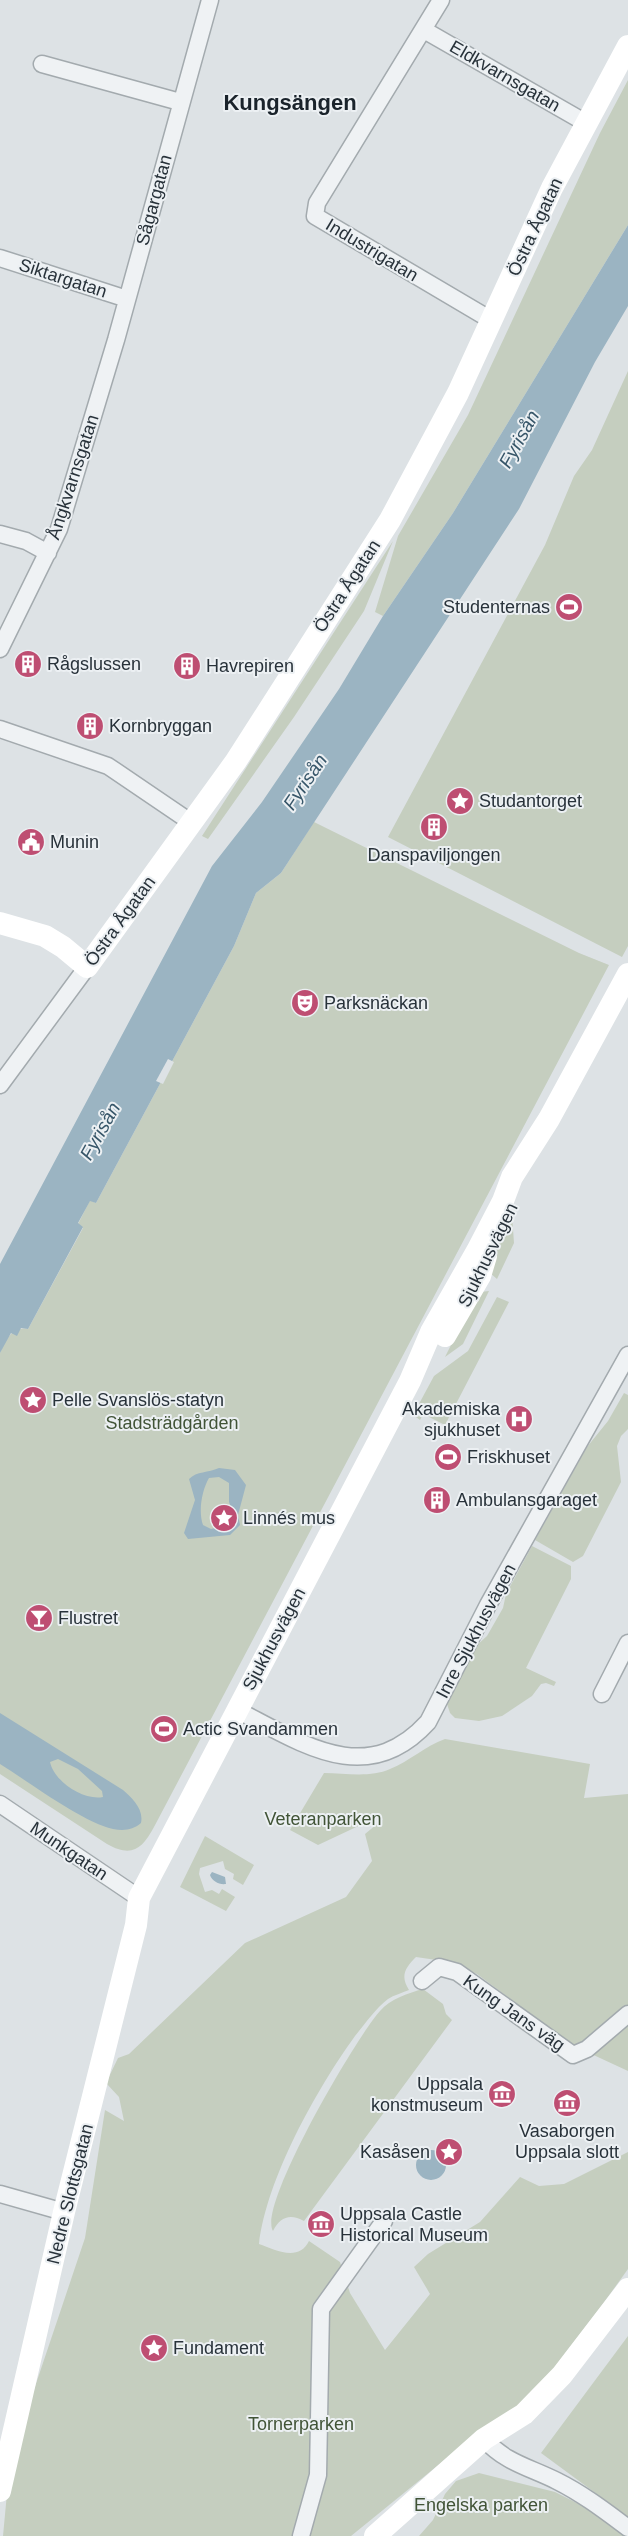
<svg xmlns="http://www.w3.org/2000/svg" width="628" height="2536" font-family="Helvetica,sans-serif">
  <style>
    .green { fill: #c5cebf }
    .water { fill: #9bb4c2; fill-rule: evenodd }
    .pier { fill: #dde2e5 }
    .lines { fill: none; stroke-linecap: round; stroke-linejoin: round }
    .street-casing { stroke: #a3aaae; stroke-width: 19 }
    .street { stroke: #eff2f4; stroke-width: 16 }
    .secondary { stroke: #fff; stroke-width: 22 }
    .labels { text-anchor: middle; dominant-baseline: central; stroke-width: 4; stroke-linejoin: round; paint-order: stroke }
    .street-label { font-size: 18px; fill: #28323a; stroke: #ecf0f3 }
    .poi-label { font-size: 18px; fill: #28323a; stroke: #ecf0f3; text-anchor: start }
    .park-label { font-size: 18px; fill: #415437; stroke: #ecf0f3 }
    .water-label { font-size: 19px; font-style: italic; fill: #375669; stroke: #ecf0f3 }
    .district-label { font-size: 22px; font-weight: bold; fill: #1a232b; stroke: #ecf0f3 }
  </style>
  <rect width="100%" height="100%" fill="#dde2e5"/>
  <path class="green" d="M 628,80 L 628,225 L 453,513 L 383,616 L 375,612 L 398,536 L 468,415 L 600,133 Z
    M 628,371 L 628,946 L 622,957 L 388,837 L 545,545 L 574,476 L 592,450 Z
    M 393,541 L 364,611 L 294,717 L 208,839 L 202,836 Z
    M 314,822 L 579,953 L 609,965 L 154,1827 C 142,1849 132,1858 107,1844 L 0,1774 L 0,1353 C 6,1340 12,1326 28,1329 L 83,1228 L 78,1224 L 90,1200 L 96,1203 L 234,946 L 256,893 L 281,873 Z
    M 512,1215 L 514,1243 L 497,1279 L 490,1273 L 488,1261 Z
    M 489,1291 L 463,1344 L 445,1357 L 475,1297 L 480,1292 Z
    M 497,1297 L 509,1302 L 445,1425 L 423,1414 L 420,1420 L 413,1415 L 434,1376 L 468,1351 Z
    M 624,1393 L 628,1395 L 628,1429 L 621,1436 L 617,1446 L 621,1482 L 583,1556 L 573,1562 L 535,1540 L 587,1447 L 608,1421 Z
    M 532,1546 L 571,1566 L 571,1579 L 526,1668 L 556,1682 L 554,1686 L 546,1683 L 541,1684 L 532,1696 L 502,1716 L 479,1721 L 455,1718 L 450,1713 L 446,1701 L 476,1646 L 487,1636 L 503,1608 L 506,1594 Z
    M 445,1739 L 590,1764 L 584,1798 L 628,1794 L 628,2071 L 572,2045 L 477,1974 L 450,1962 L 416,1957 C 405,1968 400,1976 409,1990 C 402,1993 394,1995 388,1999 C 375,2009 365,2024 355,2036 C 316,2090 267,2178 259,2244 C 275,2250 299,2262 309,2241 L 340,2262 L 350,2293 L 385,2350 L 430,2294 L 414,2267 L 428,2254 L 480,2222 L 520,2177 L 539,2186 L 564,2184 L 628,2152 L 628,2269 L 605,2301 L 548,2376 L 521,2403 L 447,2458 L 351,2536 L 3,2536 L 10,2461 L 85,2238 L 105,2110 L 124,2121 L 119,2097 L 106,2083 L 118,2058 L 129,2054 L 245,1943 L 346,1897 L 372,1861 L 365,1834 L 383,1819 L 369,1816 L 367,1822 L 318,1845 L 290,1830 L 324,1773 C 345,1773 370,1778 390,1769 C 410,1761 425,1746 445,1739 Z
    M 205,1836 L 254,1865 L 243,1885 L 233,1879 L 234,1874 L 225,1869 L 223,1861 L 200,1868 L 199,1874 L 205,1892 L 212,1890 L 219,1894 L 222,1889 L 235,1897 L 226,1911 L 180,1887 Z
    M 423,1989 L 443,2004 L 446,2014 L 452,2020 L 304,2221 C 290,2213 280,2217 273,2231 C 257,2206 357,2036 380,2011 C 390,1999 409,1993 423,1989 Z
    M 628,2336 L 628,2517 L 541,2453 Z
    M 479,2473 L 555,2492 L 585,2507 L 625,2536 L 419,2536 L 433,2520 L 445,2494 L 456,2481 Z"/>
  <path class="water" d="M 628,225 L 628,306 L 595,362 L 519,509 L 281,873 L 256,893 L 234,946 L 96,1203 L 90,1201 L 78,1223 L 83,1227 L 28,1329 L 21,1328 L 17,1336 L 11,1333 L 0,1353 L 0,1264 L 212,866 L 262,802 L 339,689 L 383,616 L 453,513 Z
    M 219,1468 L 235,1470 L 246,1485 L 238,1515 L 240,1525 L 230,1535 L 188,1539 L 184,1533 L 195,1500 L 189,1479 C 197,1471 208,1473 219,1468 ZM 219,1477 L 229,1483 L 229,1502 L 233,1513 L 226,1525 L 211,1529 L 203,1525 C 198,1511 202,1490 209,1478 Z
    M 0,1713 L 123,1790 C 132,1798 144,1809 141,1823 C 133,1830 124,1831 113,1829 C 82,1822 29,1782 0,1764 ZM 58,1759 L 78,1769 L 102,1791 L 103,1797 C 83,1801 54,1781 50,1762 Z
    M 212,1872 L 225,1877 L 226,1884 C 219,1885 212,1881 210,1875 Z
    M416 2165a15 15 0 1 1 30 0a15 15 0 1 1-30 0Z"/>
  <path class="pier" d="M 168,1059 L 174,1062 L 163,1084 L 156,1081 Z"/>
  <g class="lines">
    <g class="street-casing">
      <path id="street" d="M 441,0 L 317,203 L 315,216 L 491,320
        M 424,30 L 586,123
        M 42,64 L 180,102
        M 0,258 L 127,299
        M 0,534 L 26,541 L 48,553
        M 0,649 L 59,529 L 116,340 L 210,0
        M 0,729 L 108,766 L 192,823
        M 0,1085 L 87,967
        M 602,1694 L 628,1643
        M 237,1710 C 303,1744 367,1789 428,1722 L 488,1605 L 628,1355
        M 0,1804 L 139,1898
        M 422,1981 L 439,1967 L 457,1972 L 573,2055 L 587,2049 L 628,2014
        M 0,2194 L 64,2212
        M 484,2439 C 506,2463 529,2467 557,2481 C 583,2494 605,2511 628,2528
        M 301,2536 L 318,2475 L 321,2309 L 384,2221"/>
    </g>
    <use href="#street" class="street"/>
    <path class="secondary" d="M 0,923 L 45,936 L 63,947 L 87,967 L 236,761 L 390,520 L 458,393 L 552,188 L 628,46
      M 445,1336 L 480,1276 L 486,1256
      M 0,2491 L 64,2212 L 136,1925 L 139,1898 L 410,1381 L 431,1332 L 477,1251 L 503,1201 L 512,1177 L 549,1119 L 628,974
      M 375,2536 L 484,2439 L 524,2414 L 562,2375 L 628,2289"/>
  </g>
  <defs>
    <g id="stadium-disc" transform="scale(1.4375)"><circle r="9.5" fill="#be4e72" stroke="#ecf0f3"/><path d="M0-5a6.5 5 0 1 0 0 10a6.5 5 0 1 0 0-10ZM-3.5-1.8h7v3.6h-7Z" fill="#fff"/></g>
    <g id="building-disc" transform="scale(1.4375)"><circle r="9.5" fill="#be4e72" stroke="#ecf0f3"/><path d="M-4-6H4V6H1V3H-1V6H-4ZM-2.5-4.3h1.7v1.8h-1.7ZM.8-4.3h1.7v1.8H.8ZM-2.5-1h1.7V.8h-1.7ZM.8-1h1.7V.8H.8Z" fill="#fff"/></g>
    <g id="sight-disc" transform="scale(1.4375)"><circle r="9.5" fill="#be4e72" stroke="#ecf0f3"/><path d="M0-6L1.8-2.2L6-1.7L2.9 1.2L3.7 5.4L0 3.3L-3.7 5.4L-2.9 1.2L-6-1.7L-1.8-2.2Z" fill="#fff"/></g>
    <g id="civic-disc" transform="scale(1.4375)"><circle r="9.5" fill="#be4e72" stroke="#ecf0f3"/><path d="M-.6-6.5H3V-4.5H.6V-3L4-1V1h2V6H-6V1h2V-1L-.6-3ZM-1.2 2.5V6h2.4V2.5Z" fill="#fff"/></g>
    <g id="theatre-disc" transform="scale(1.4375)"><circle r="9.5" fill="#be4e72" stroke="#ecf0f3"/><path d="M-5-5.5Q0-4 5-5.5V0Q5 5 0 6Q-5 5-5 0ZM-3.3-2.5H-1v1.5H-3.3ZM1-2.5H3.3v1.5H1ZM-2.8 1Q0 5.5 2.8 1Z" fill="#fff"/></g>
    <g id="hospital-disc" transform="scale(1.4375)"><circle r="9.5" fill="#be4e72" stroke="#ecf0f3"/><path d="M-5-5h3v3.5h4V-5h3V5h-3V1.5h-4V5h-3Z" fill="#fff"/></g>
    <g id="bar-disc" transform="scale(1.4375)"><circle r="9.5" fill="#be4e72" stroke="#ecf0f3"/><path d="M-6-5H6L.8 .8V4.5H3.5V6h-7V4.5H-.8V.8Z" fill="#fff"/></g>
    <g id="museum-disc" transform="scale(1.4375)"><circle r="9.5" fill="#be4e72" stroke="#ecf0f3"/><path d="M0-6L6-3V-2H-6V-3ZM-5-1h2V3h-2ZM-1-1h2V3h-2ZM3-1h2V3H3ZM-6 4H6V6H-6Z" fill="#fff"/></g>
  </defs>
  <g fill-rule="evenodd">
    <use href="#stadium-disc" x="569" y="607"/>
    <use href="#building-disc" x="28" y="664"/>
    <use href="#building-disc" x="187" y="666"/>
    <use href="#building-disc" x="90" y="726"/>
    <use href="#sight-disc" x="460" y="801"/>
    <use href="#building-disc" x="434" y="827"/>
    <use href="#civic-disc" x="31" y="842"/>
    <use href="#theatre-disc" x="305" y="1003"/>
    <use href="#sight-disc" x="33" y="1400"/>
    <use href="#hospital-disc" x="519" y="1419"/>
    <use href="#stadium-disc" x="448" y="1457"/>
    <use href="#building-disc" x="437" y="1500"/>
    <use href="#sight-disc" x="224" y="1518"/>
    <use href="#bar-disc" x="39" y="1618"/>
    <use href="#stadium-disc" x="164" y="1729"/>
    <use href="#museum-disc" x="502" y="2094"/>
    <use href="#museum-disc" x="567" y="2103"/>
    <use href="#sight-disc" x="449" y="2152"/>
    <use href="#museum-disc" x="321" y="2224"/>
    <use href="#sight-disc" x="154" y="2348"/>
  </g>
  <g class="labels">
    <g class="street-label">
      <text transform="translate(505 76) rotate(30)">Eldkvarnsgatan</text>
      <text transform="translate(154 200) rotate(-75)">Sågargatan</text>
      <text transform="translate(535 227) rotate(-65)">Östra Ågatan</text>
      <text transform="translate(372 250) rotate(31)">Industrigatan</text>
      <text transform="translate(63 278) rotate(18)">Siktargatan</text>
      <text transform="translate(73 477) rotate(-72)">Ångkvarnsgatan</text>
      <text transform="translate(347 586) rotate(-57)">Östra Ågatan</text>
      <text transform="translate(120 921) rotate(-54)">Östra Ågatan</text>
      <text transform="translate(488 1255) rotate(-64)">Sjukhusvägen</text>
      <text transform="translate(476 1631) rotate(-62)">Inre Sjukhusvägen</text>
      <text transform="translate(274 1639) rotate(-62)">Sjukhusvägen</text>
      <text transform="translate(69 1851) rotate(34)">Munkgatan</text>
      <text transform="translate(514 2013) rotate(35)">Kung Jans väg</text>
      <text transform="translate(70 2194) rotate(-76)">Nedre Slottsgatan</text>
    </g>
    <g class="poi-label">
      <text x="550" y="607" text-anchor="end">Studenternas</text>
      <text x="47" y="664">Rågslussen</text>
      <text x="206" y="666">Havrepiren</text>
      <text x="109" y="726">Kornbryggan</text>
      <text x="479" y="801">Studantorget</text>
      <text x="50" y="842">Munin</text>
      <text x="434" y="855" text-anchor="middle">Danspaviljongen</text>
      <text x="324" y="1003">Parksnäckan</text>
      <text x="52" y="1400">Pelle Svanslös-statyn</text>
      <text x="500" y="1409" text-anchor="end">Akademiska<tspan x="500" dy="21">sjukhuset</tspan></text>
      <text x="467" y="1457">Friskhuset</text>
      <text x="456" y="1500">Ambulansgaraget</text>
      <text x="243" y="1518">Linnés mus</text>
      <text x="58" y="1618">Flustret</text>
      <text x="183" y="1729">Actic Svandammen</text>
      <text x="483" y="2084" text-anchor="end">Uppsala<tspan x="483" dy="21">konstmuseum</tspan></text>
      <text x="567" y="2131" text-anchor="middle">Vasaborgen<tspan x="567" dy="21">Uppsala slott</tspan></text>
      <text x="430" y="2152" text-anchor="end">Kasåsen</text>
      <text x="340" y="2214">Uppsala Castle<tspan x="340" dy="21">Historical Museum</tspan></text>
      <text x="173" y="2348">Fundament</text>
    </g>
    <g class="park-label">
      <text x="172" y="1423">Stadsträdgården</text>
      <text x="323" y="1819">Veteranparken</text>
      <text x="301" y="2424">Tornerparken</text>
      <text x="481" y="2505">Engelska parken</text>
    </g>
    <g class="water-label">
      <text transform="translate(519 439) rotate(-61)">Fyrisån</text>
      <text transform="translate(305 782) rotate(-56)">Fyrisån</text>
      <text transform="translate(100 1131) rotate(-61)">Fyrisån</text>
    </g>
    <g class="district-label">
      <text x="290" y="102">Kungsängen</text>
    </g>
  </g>
</svg>
